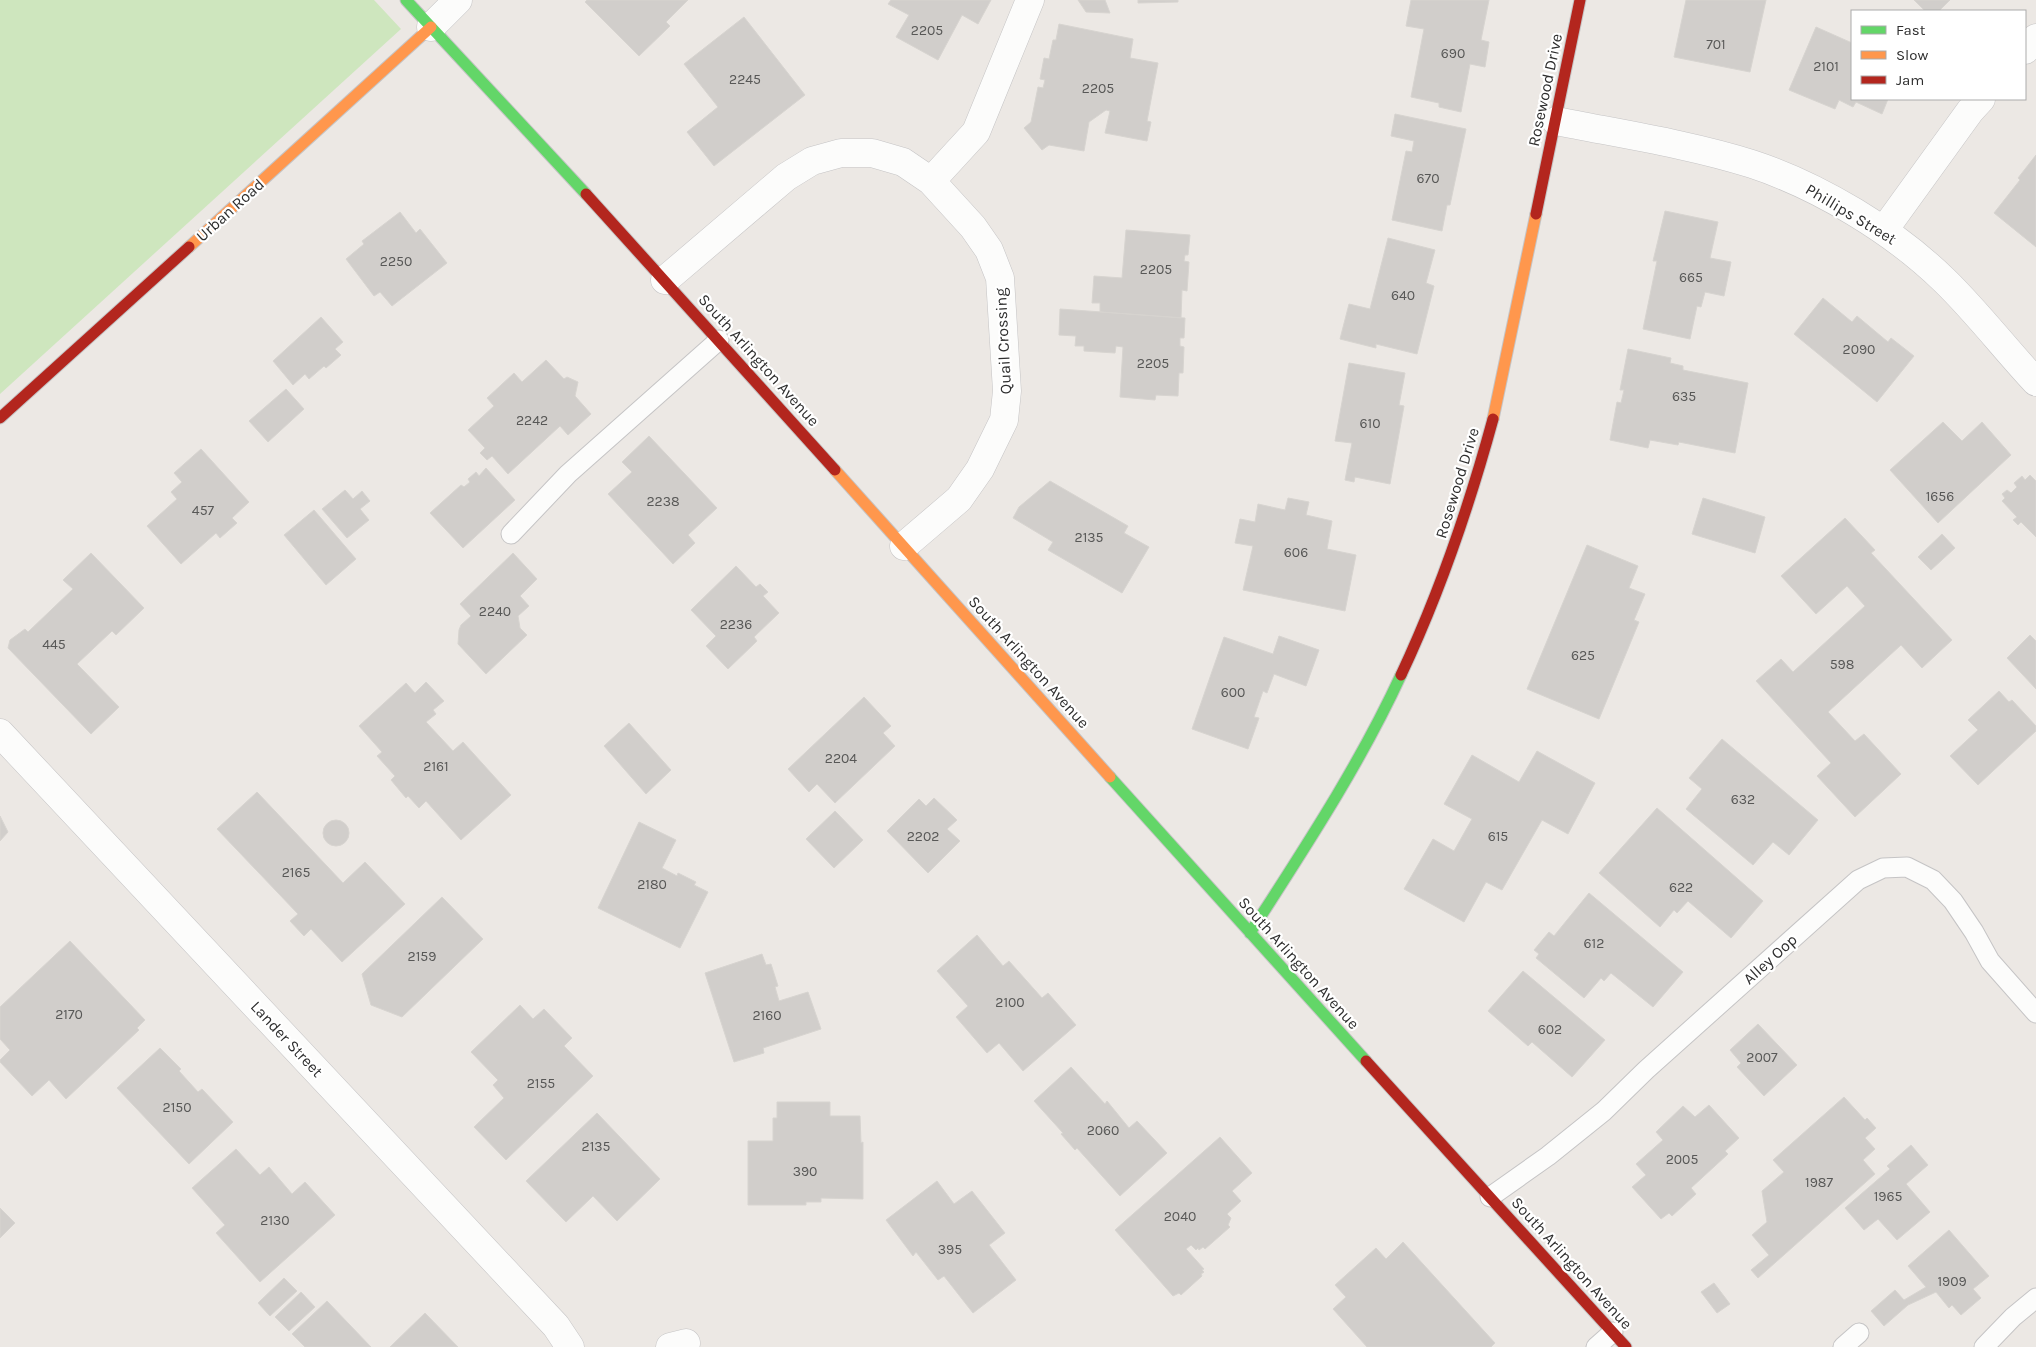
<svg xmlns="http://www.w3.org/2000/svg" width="2036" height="1347" font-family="Karla,sans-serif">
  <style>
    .green { fill: #cee6be }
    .building { fill: #d1cecb; stroke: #d7d4d0 }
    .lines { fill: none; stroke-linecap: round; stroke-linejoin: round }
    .lane-casing { stroke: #c5c4c5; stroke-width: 21 }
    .street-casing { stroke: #c5c4c5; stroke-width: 29 }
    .fast-casing { stroke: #c5c4c5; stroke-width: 13 }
    .slow-casing { stroke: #c5c4c5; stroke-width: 13 }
    .jam-casing { stroke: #c5c4c5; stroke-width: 13 }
    .lane { stroke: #fcfcfb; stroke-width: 19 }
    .street { stroke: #fcfcfb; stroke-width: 28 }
    .fast { stroke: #63d668; stroke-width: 11 }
    .slow { stroke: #ff974d; stroke-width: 11 }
    .jam { stroke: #b3261e; stroke-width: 11 }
    .labels { text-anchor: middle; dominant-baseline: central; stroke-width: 4.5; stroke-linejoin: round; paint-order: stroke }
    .number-label { font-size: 14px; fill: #585857 }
    .street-label { font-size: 16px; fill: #2e2e2e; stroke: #fff }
  </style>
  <rect width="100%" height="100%" fill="#ece8e4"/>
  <path class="green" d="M 0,0 L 374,0 L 401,29 L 0,394 Z"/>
  <path class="building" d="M 587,0 L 688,0 L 666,22 L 670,26 L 639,56 L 585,2 Z
    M 891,0 L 991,0 L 978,24 L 962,15 L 938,60 L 896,37 L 909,15 L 888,4 Z
    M 1078,0 L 1105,0 L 1110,13 L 1086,12 Z
    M 1138,0 L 1178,0 L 1178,2 L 1138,3 Z
    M 1411,0 L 1489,0 L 1481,40 L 1489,42 L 1485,67 L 1470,64 L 1461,112 L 1439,107 L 1439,103 L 1411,97 L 1424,29 L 1406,26 Z
    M 1686,0 L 1766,0 L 1750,72 L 1674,57 Z
    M 1914,0 L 1950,0 L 1939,11 L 1925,11 Z
    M 744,17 L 805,95 L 714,166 L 687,132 L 718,107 L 684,64 Z
    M 1059,24 L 1133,39 L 1130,58 L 1158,63 L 1147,121 L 1151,122 L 1147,141 L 1105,133 L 1110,111 L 1106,110 L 1089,122 L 1084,151 L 1049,145 L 1042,150 L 1024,128 L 1031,122 L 1038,87 L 1043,88 L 1045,80 L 1040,79 L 1044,58 L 1049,59 L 1053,40 L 1056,40 Z
    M 1816,27 L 1852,43 L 1852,99 L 1888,99 L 1882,114 L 1856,102 L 1853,107 L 1839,100 L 1835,109 L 1789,90 Z
    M 1395,114 L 1466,129 L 1450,205 L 1447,205 L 1442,231 L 1392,220 L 1406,151 L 1412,152 L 1414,141 L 1391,136 Z
    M 2036,155 L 2036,247 L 1994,213 L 2020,180 L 2018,178 Z
    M 1665,211 L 1718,222 L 1710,258 L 1731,262 L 1724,296 L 1705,292 L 1701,307 L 1697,306 L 1690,339 L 1643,329 L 1657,261 L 1653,261 Z
    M 400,212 L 416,233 L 420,229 L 447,263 L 392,306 L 380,292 L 374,296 L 346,259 L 364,244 L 362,241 Z
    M 1126,230 L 1190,235 L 1188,255 L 1185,255 L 1184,261 L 1189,262 L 1187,291 L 1182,290 L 1181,318 L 1100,312 L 1100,303 L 1092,303 L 1094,276 L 1122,278 Z
    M 1388,238 L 1435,250 L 1426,283 L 1434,286 L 1417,354 L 1376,344 L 1376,348 L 1340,339 L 1349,304 L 1370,309 Z
    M 1823,298 L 1852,322 L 1857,316 L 1888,342 L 1891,338 L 1914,356 L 1877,402 L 1794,334 Z
    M 1060,309 L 1185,318 L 1184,338 L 1180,338 L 1180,346 L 1184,347 L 1183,373 L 1179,373 L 1178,396 L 1156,395 L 1155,400 L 1120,397 L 1123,347 L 1116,346 L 1115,353 L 1084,351 L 1084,346 L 1075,346 L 1076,336 L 1059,335 Z
    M 321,317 L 343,342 L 335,349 L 341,355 L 326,368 L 324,366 L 309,379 L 305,374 L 293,385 L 273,361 Z
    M 1628,349 L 1671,358 L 1670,363 L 1683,366 L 1683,370 L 1748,383 L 1735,453 L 1679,442 L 1678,445 L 1650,440 L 1648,448 L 1610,440 L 1617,402 L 1621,403 L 1624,390 L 1620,390 Z
    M 546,360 L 564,379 L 567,377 L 578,382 L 575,396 L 591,414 L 568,435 L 560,426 L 508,474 L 492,456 L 487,460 L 480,453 L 485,448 L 468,430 L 494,406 L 487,398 L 514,373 L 522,382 Z
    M 1349,363 L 1405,373 L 1399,405 L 1404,406 L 1390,484 L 1355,477 L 1354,482 L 1345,480 L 1352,443 L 1335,441 Z
    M 286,389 L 304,409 L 268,442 L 249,421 Z
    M 1943,422 L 1962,441 L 1982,422 L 2011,455 L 1938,523 L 1890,470 Z
    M 649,436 L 717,508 L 688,535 L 695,543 L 673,564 L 608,494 L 632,472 L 622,462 Z
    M 201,449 L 249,502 L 232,518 L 237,523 L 220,538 L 216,533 L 181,564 L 147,526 L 177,499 L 171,492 L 182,482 L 174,473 Z
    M 486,468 L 515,500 L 463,548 L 430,513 L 461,485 L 464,487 L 470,482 L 468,479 L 476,472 L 479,476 Z
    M 2030,475 L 2036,481 L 2036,537 L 2021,522 L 2018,525 L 2013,520 L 2017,517 L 2002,501 L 2005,498 L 2002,494 L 2007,490 L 2011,493 L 2017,487 L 2014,483 L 2022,476 L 2025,480 Z
    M 1050,481 L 1128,526 L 1124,533 L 1149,547 L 1122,593 L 1048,550 L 1053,542 L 1013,518 L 1019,507 Z
    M 345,490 L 353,499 L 362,491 L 370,501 L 360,509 L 369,520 L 347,538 L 322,509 Z
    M 1288,498 L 1309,502 L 1306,515 L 1332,521 L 1327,549 L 1356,555 L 1345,611 L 1243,590 L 1253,546 L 1235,543 L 1240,519 L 1255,522 L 1258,504 L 1285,510 Z
    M 1703,498 L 1765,517 L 1755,553 L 1692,534 Z
    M 314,510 L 356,559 L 326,585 L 284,535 Z
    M 1845,518 L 1875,550 L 1871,553 L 1952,640 L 1922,668 L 1901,645 L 1828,712 L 1855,741 L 1864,734 L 1901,774 L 1855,817 L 1817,776 L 1831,763 L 1756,681 L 1781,659 L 1793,672 L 1865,606 L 1847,586 L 1816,614 L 1781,576 Z
    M 1942,534 L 1955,548 L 1931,570 L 1918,557 Z
    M 1587,545 L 1638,566 L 1629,588 L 1645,594 L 1634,620 L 1639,622 L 1599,719 L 1527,689 Z
    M 91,553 L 144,608 L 116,635 L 112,631 L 77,664 L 119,707 L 91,734 L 8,648 L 10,640 L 25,629 L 28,632 L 73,589 L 63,580 Z
    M 513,553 L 537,579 L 520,596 L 529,606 L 518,616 L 520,628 L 527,635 L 486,674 L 458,644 L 459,630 L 461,625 L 471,616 L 460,604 Z
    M 736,566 L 756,587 L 760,584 L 768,592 L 763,596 L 779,613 L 754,637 L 757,641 L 728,669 L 706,646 L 716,636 L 691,610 Z
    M 2030,635 L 2036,641 L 2036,689 L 2007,658 Z
    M 1279,636 L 1319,650 L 1306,686 L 1274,674 L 1267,693 L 1263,691 L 1254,717 L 1259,718 L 1248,749 L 1192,729 L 1224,637 L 1273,654 Z
    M 426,682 L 444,701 L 433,710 L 436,714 L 426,722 L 453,751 L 463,742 L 511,795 L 461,840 L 426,801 L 419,808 L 408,796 L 406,798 L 391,780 L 395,776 L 377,756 L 382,752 L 359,726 L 406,683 L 415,693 Z
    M 1999,691 L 2009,702 L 2012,700 L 2036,726 L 2036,731 L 1978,785 L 1950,756 L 1978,730 L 1968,720 Z
    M 864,697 L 891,726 L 883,733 L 895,746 L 835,803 L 817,784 L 809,792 L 788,769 Z
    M 629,723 L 671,770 L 646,794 L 604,746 Z
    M 1722,739 L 1818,820 L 1789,855 L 1773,842 L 1753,865 L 1686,809 L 1702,789 L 1689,778 Z
    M 1537,751 L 1595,783 L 1568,834 L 1542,820 L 1502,890 L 1486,882 L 1464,922 L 1404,889 L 1433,839 L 1454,851 L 1472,819 L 1444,804 L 1472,755 L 1519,782 Z
    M 257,792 L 343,883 L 365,862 L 405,904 L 342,962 L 311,929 L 304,936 L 290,921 L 298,914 L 217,829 Z
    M 934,798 L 957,820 L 947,829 L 960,841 L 928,873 L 887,831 L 919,799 L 926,806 Z
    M 1657,808 L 1763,901 L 1731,938 L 1688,901 L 1677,913 L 1674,910 L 1660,927 L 1599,873 Z
    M 835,811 L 863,840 L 834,868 L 806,839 Z
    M 0,816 L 8,832 L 0,841 Z
    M323 833a13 13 0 1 1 26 0a13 13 0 1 1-26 0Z
    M 639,822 L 676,840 L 662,868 L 677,876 L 678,873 L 696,882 L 694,885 L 708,892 L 680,948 L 598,908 Z
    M 1589,893 L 1683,972 L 1653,1007 L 1611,973 L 1604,981 L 1601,978 L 1584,998 L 1536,958 L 1539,954 L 1534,950 L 1549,932 L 1554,936 Z
    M 442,897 L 483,939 L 402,1017 L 371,1005 L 362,974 Z
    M 977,935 L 1003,966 L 1009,961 L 1042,998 L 1048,993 L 1076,1025 L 1023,1071 L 999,1043 L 987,1053 L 956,1017 L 968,1006 L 937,971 Z
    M 70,941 L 145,1020 L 137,1028 L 139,1030 L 66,1099 L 49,1080 L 32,1096 L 0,1062 L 0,1060 L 10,1050 L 0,1039 L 0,1007 Z
    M 762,954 L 766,965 L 771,964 L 778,986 L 775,987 L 779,1001 L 808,992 L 821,1029 L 763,1048 L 764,1053 L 734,1062 L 705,973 Z
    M 1523,971 L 1605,1040 L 1572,1077 L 1532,1042 L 1528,1046 L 1488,1011 Z
    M 520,1005 L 533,1019 L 544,1009 L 572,1038 L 564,1046 L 593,1076 L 506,1160 L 474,1127 L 504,1098 L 493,1085 L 498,1080 L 471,1052 Z
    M 1758,1024 L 1797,1065 L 1764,1096 L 1737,1067 L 1741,1063 L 1730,1050 Z
    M 160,1048 L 181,1069 L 179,1071 L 198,1092 L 202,1089 L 233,1122 L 189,1164 L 117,1088 Z
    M 1071,1067 L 1105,1104 L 1107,1101 L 1129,1128 L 1137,1121 L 1167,1153 L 1120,1196 L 1077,1148 L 1075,1150 L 1061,1134 L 1063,1133 L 1034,1101 Z
    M 1844,1097 L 1865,1120 L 1867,1118 L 1876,1128 L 1865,1138 L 1875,1149 L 1863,1160 L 1875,1174 L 1758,1278 L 1751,1270 L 1769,1255 L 1752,1235 L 1767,1222 L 1762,1191 L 1784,1172 L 1773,1160 Z
    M 777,1102 L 830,1102 L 830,1116 L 860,1116 L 861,1143 L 863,1142 L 863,1199 L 821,1198 L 821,1202 L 806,1202 L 806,1205 L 748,1205 L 748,1141 L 773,1141 L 773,1118 L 777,1118 Z
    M 1709,1105 L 1739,1138 L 1725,1151 L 1728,1154 L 1691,1188 L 1696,1194 L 1672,1216 L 1669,1213 L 1661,1219 L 1632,1187 L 1646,1175 L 1636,1164 L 1663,1140 L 1656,1132 L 1683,1106 L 1695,1117 Z
    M 597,1113 L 660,1179 L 617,1221 L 593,1196 L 566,1222 L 526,1181 Z
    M 1220,1137 L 1252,1173 L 1232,1191 L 1241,1201 L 1227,1214 L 1231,1218 L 1228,1225 L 1230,1227 L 1205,1249 L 1203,1247 L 1199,1250 L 1198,1248 L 1196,1250 L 1191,1245 L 1186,1249 L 1204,1269 L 1202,1270 L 1204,1272 L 1201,1274 L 1202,1276 L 1181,1295 L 1179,1293 L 1173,1296 L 1115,1230 Z
    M 1911,1145 L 1928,1165 L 1906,1184 L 1930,1212 L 1897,1240 L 1878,1219 L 1864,1230 L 1845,1208 L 1890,1169 L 1887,1166 Z
    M 236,1149 L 260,1175 L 269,1167 L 292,1194 L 305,1182 L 335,1215 L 260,1282 L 216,1233 L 225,1225 L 192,1188 Z
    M 937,1181 L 954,1204 L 972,1191 L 1005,1233 L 989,1245 L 1016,1280 L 973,1313 L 944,1276 L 938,1280 L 916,1252 L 913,1256 L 886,1220 Z
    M 0,1208 L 15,1223 L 0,1238 Z
    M 1949,1230 L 1989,1276 L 1973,1289 L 1981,1298 L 1961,1315 L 1952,1305 L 1949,1308 L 1936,1292 L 1908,1305 L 1884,1326 L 1871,1311 L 1895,1290 L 1904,1300 L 1926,1287 L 1908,1266 Z
    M 1403,1242 L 1495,1343 L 1491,1347 L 1367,1347 L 1333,1309 L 1346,1297 L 1335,1285 L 1376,1248 L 1386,1259 Z
    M 284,1278 L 297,1291 L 270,1316 L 258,1303 Z
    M 1714,1283 L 1730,1304 L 1717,1313 L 1701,1292 Z
    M 301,1292 L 315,1307 L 289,1331 L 275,1317 Z
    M 327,1301 L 371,1347 L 305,1347 L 292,1334 Z
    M 425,1313 L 458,1347 L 390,1347 Z"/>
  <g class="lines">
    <g class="lane-casing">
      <path id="lane" d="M 511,534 L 568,474 L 719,340
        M 1490,1197 L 1548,1156 L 1604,1111 L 1646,1070 L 1858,880 L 1883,868 L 1907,867 L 1933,880 L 1953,901 L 1974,932 L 1990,961 L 2036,1013
        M 1596,1347 L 1613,1332
        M 1843,1347 L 1859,1333
        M 1984,1347 L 2013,1317 L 2036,1298"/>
    </g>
    <g class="street-casing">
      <path id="street" d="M 431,27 L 458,0
        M 2025,50 L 2036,38
        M 1556,121 C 1621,134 1688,144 1752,164 C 1819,186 1894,231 1945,281 C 1976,311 2006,350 2036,382
        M 931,181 L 976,132 L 1030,0
        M 1884,230 L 1970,111 L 1981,99
        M 665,280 L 786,177 L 812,161 L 841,153 L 872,153 L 903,162 L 931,181 L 973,227 L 989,250 L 1000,278 L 1007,391 L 1004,420 L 980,469 L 959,499 L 904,546
        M 0,733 L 556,1326 L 570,1347
        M 670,1347 L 686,1343"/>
    </g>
    <g class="fast-casing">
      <path id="fast" d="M 406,0 L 586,194
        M 1110,777 L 1366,1061
        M 1250,933 C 1304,849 1359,766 1401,675"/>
    </g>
    <g class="slow-casing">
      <path id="slow" d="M 189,247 L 431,27
        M 1493,419 L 1536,214
        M 835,470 L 1110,777"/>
    </g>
    <g class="jam-casing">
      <path id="jam" d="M 586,194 L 835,470
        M 1536,214 L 1580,0
        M 0,418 L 189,247
        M 1401,675 C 1440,592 1469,507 1493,419
        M 1366,1061 L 1626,1347"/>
    </g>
    <use href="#lane" class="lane"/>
    <use href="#street" class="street"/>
    <use href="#fast" class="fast"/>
    <use href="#slow" class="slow"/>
    <use href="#jam" class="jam"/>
  </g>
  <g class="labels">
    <g class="number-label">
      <text x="927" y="30">2205</text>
      <text x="1716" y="44">701</text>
      <text x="1453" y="53">690</text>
      <text x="1826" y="66">2101</text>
      <text x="745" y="79">2245</text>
      <text x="1098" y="88">2205</text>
      <text x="1428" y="178">670</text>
      <text x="396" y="261">2250</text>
      <text x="1156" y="269">2205</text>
      <text x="1691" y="277">665</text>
      <text x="1403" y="295">640</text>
      <text x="1859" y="349">2090</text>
      <text x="1153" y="363">2205</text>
      <text x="1684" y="396">635</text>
      <text x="532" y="420">2242</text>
      <text x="1370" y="423">610</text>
      <text x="1940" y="496">1656</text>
      <text x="663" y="501">2238</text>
      <text x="203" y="510">457</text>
      <text x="1089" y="537">2135</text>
      <text x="1296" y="552">606</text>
      <text x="495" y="611">2240</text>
      <text x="736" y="624">2236</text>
      <text x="54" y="644">445</text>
      <text x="1583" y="655">625</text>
      <text x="1842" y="664">598</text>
      <text x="1233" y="692">600</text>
      <text x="841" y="758">2204</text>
      <text x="436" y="766">2161</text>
      <text x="1743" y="799">632</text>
      <text x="923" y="836">2202</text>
      <text x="1498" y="836">615</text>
      <text x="296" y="872">2165</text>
      <text x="652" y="884">2180</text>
      <text x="1681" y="887">622</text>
      <text x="1594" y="943">612</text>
      <text x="422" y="956">2159</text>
      <text x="1010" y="1002">2100</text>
      <text x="69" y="1014">2170</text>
      <text x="767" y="1015">2160</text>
      <text x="1550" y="1029">602</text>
      <text x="1762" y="1057">2007</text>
      <text x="541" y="1083">2155</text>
      <text x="177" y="1107">2150</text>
      <text x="1103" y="1130">2060</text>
      <text x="596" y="1146">2135</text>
      <text x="1682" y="1159">2005</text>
      <text x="805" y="1171">390</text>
      <text x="1819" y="1182">1987</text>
      <text x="1888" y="1196">1965</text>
      <text x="1180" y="1216">2040</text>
      <text x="275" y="1220">2130</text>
      <text x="950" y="1249">395</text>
      <text x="1952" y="1281">1909</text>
    </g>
    <g class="street-label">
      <text transform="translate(1545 90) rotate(-78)">Rosewood Drive</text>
      <text transform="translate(230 210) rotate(-42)">Urban Road</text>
      <text transform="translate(1851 214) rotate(31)">Phillips Street</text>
      <text transform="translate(1003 341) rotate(-93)">Quail Crossing</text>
      <text transform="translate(759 360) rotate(48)">South Arlington Avenue</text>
      <text transform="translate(1457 483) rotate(-73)">Rosewood Drive</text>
      <text transform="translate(1029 662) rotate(48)">South Arlington Avenue</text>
      <text transform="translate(1770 959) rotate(-42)">Alley Oop</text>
      <text transform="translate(1299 963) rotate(48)">South Arlington Avenue</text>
      <text transform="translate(287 1039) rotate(47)">Lander Street</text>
      <text transform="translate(1572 1263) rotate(48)">South Arlington Avenue</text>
    </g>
  </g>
  <rect x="1851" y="10" width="175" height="90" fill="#ffffff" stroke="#ababab"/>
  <rect x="1861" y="26" width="25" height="8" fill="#63d668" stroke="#ababab"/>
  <text x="1896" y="35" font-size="15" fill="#2e2e2e">Fast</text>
  <rect x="1861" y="51" width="25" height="8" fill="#ff974d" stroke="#ababab"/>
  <text x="1896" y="60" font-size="15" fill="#2e2e2e">Slow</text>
  <rect x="1861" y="76" width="25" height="8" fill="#b3261e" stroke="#ababab"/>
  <text x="1896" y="85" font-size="15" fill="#2e2e2e">Jam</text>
</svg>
